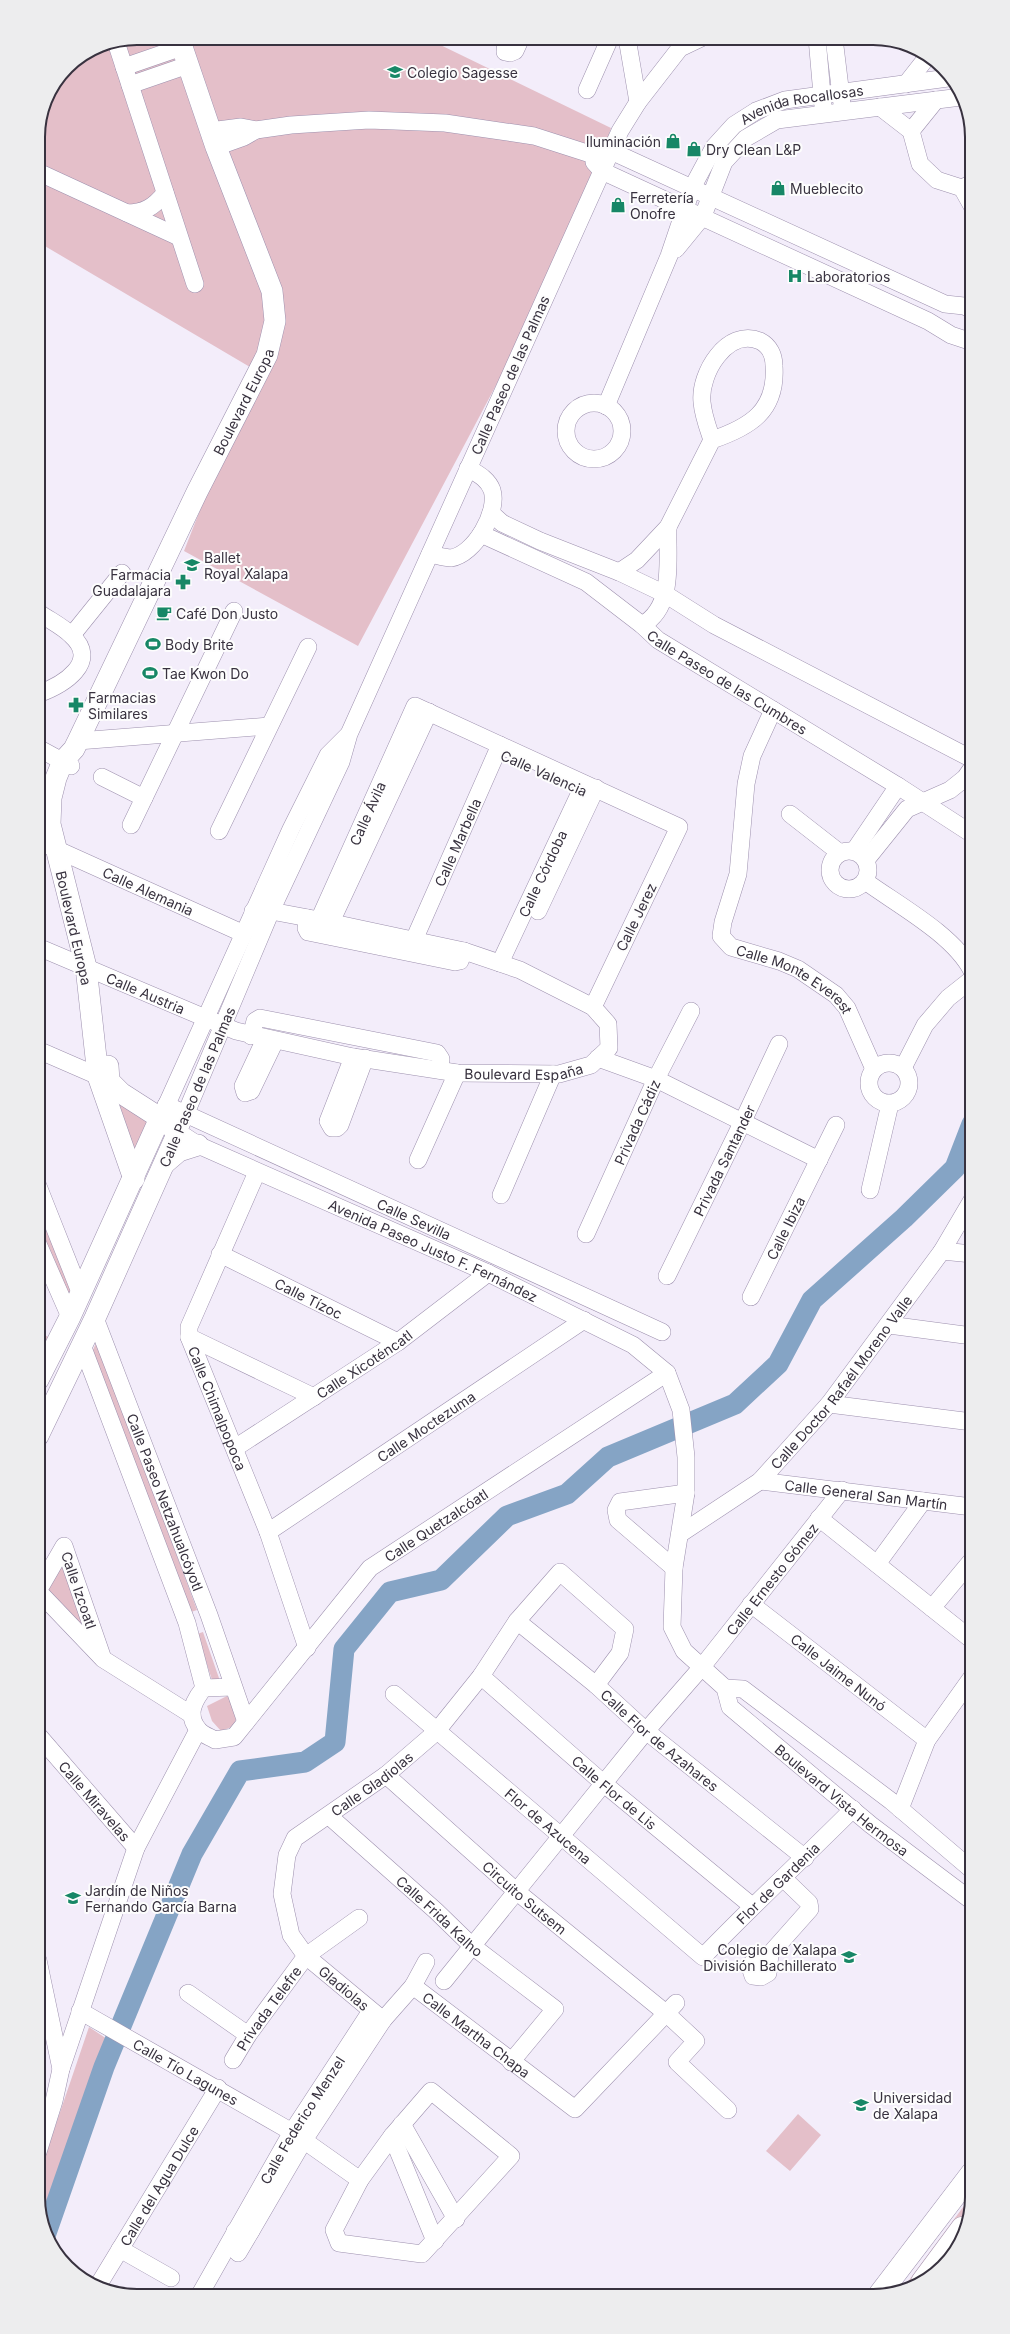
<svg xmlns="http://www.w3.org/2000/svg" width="1010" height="2334" font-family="Inter,sans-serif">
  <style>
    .green { fill: #e4bfc9 }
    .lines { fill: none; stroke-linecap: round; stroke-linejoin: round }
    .river { stroke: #85a4c5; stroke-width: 21 }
    .minor-casing { stroke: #9d90ae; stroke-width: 18 }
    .major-casing { stroke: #9d90ae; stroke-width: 22 }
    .highway-casing { stroke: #9d90ae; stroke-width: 23 }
    .minor { stroke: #fff; stroke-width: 17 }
    .major { stroke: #fff; stroke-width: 21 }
    .highway { stroke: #fff; stroke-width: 22 }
    .labels { text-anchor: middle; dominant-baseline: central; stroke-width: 4; stroke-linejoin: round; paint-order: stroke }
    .poi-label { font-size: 14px; fill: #38323f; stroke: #fdfdfd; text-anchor: start }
    .street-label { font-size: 14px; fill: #38323f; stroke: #fdfdfd }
    .rim { fill: none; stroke: #38323f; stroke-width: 2 }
  </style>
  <rect width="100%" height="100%" fill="#f3edfa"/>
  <path class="green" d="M 137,38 L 426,38 L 611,128 L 587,200 L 549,285 L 358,646 L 184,551 L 255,370 L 38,242 L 38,131 L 46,99 L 67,67 L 99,45 Z
    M 116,1101 L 147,1117 L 149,1124 L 135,1157 Z
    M 38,1203 L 72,1289 L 67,1298 L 38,1224 Z
    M 38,1331 L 55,1341 L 38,1376 Z
    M 97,1341 L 197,1610 L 188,1613 L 92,1352 Z
    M 61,1560 L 89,1636 L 44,1588 Z
    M 203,1632 L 220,1681 L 213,1683 L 197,1634 Z
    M 227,1696 C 237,1706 239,1712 234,1726 L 221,1731 L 212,1721 L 207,1706 Z
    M 89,2027 L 110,2041 L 44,2230 L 38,2197 L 38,2177 Z
    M 798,2114 L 821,2135 L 790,2171 L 766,2151 Z
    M 972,2195 L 965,2220 L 917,2284 L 901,2291 Z"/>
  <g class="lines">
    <path class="river" d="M 46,2233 L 104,2067 L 192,1854 L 240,1771 L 305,1762 L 335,1742 L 344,1649 L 390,1592 L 441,1580 L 507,1516 L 567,1494 L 608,1457 L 735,1404 L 778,1364 L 812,1300 L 904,1218 L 955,1168 L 972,1124"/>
    <g class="minor-casing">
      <g id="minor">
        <path d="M 506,38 L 505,52 L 510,53 L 515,51 L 521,38"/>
        <path d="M 627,38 L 638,102"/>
        <path id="s1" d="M 701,38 L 680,48 L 638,102 L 620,131 L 349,734 L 341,762 L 271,911 L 178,1132 L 198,1145 L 488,1273 L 633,1345 L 667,1373 L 681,1410 L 686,1457 L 686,1493 L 674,1568 L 672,1627 L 684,1651 L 725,1688 L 730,1707 L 871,1825 L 972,1901"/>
        <path d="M 817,38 L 823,106"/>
        <path d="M 834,38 L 842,104"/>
        <path d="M 116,42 L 195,284"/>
        <path d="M 124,67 L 182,47"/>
        <path d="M 906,84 L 928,56"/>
        <path d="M 130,85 L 188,65"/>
        <path d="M 587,90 L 610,38"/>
        <path d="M 880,107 L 911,131 L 920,164 L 937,180 L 962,188 L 972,183"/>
        <path d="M 210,131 L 241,127 L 256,130 L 291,125 L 369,120 L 445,123 L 534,136 L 587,153 L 611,151 L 945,304 L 964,306 L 972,310"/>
        <path d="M 911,131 L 936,100"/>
        <path d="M 216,147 L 244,137 L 256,130"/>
        <path d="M 594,162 L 602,171 L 928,321 L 951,335 L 972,342"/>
        <path d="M 38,172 L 179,237"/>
        <path d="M 962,188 L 972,206"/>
        <path d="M 127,213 C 144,213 154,207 165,193"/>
        <path d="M 676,249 L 703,216 L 724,162 L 746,138 L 777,120 L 961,97"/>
        <circle cx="594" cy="431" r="28"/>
        <path id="s2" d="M 606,406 L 669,256 L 692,188 L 714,147 L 734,125 L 756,111 L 785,100 L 948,78"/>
        <path d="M 491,513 L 502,523 L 540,541 L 619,572 L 665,594 L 714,625 L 972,759"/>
        <path id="s3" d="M 481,534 L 586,582 L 642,625 L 658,640 L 898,786 L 972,834"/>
        <path d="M 430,554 C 436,555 444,558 451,558 C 474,555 499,512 492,490 C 488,479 478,474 468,468"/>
        <path d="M 619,572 L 637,560 L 668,527 L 712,440 C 750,427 777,411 774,366 C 774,356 770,346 760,341 C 727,327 699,374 702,402 C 703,415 708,428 712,440"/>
        <path d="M 642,625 C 675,607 667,560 668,527"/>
        <path d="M 72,635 L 122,573"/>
        <path d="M 38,694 C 63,685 101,662 71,635 C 62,626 49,620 38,612"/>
        <path id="s4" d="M 773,710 L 752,756 L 746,784 L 738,874 L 723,922 L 721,936 L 731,947 L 779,961 L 798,969 L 836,995 L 847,1008 L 874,1069"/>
        <path d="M 78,741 L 269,726"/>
        <path d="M 38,748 L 71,766"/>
        <path d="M 102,777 L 144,798"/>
        <path d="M 790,814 L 840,853"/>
        <path d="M 131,825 L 234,611"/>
        <path d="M 219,831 L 308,647"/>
        <path id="s5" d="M 38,841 L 242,933"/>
        <circle cx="849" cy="870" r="19"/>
        <path d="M 854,851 L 898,786"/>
        <path d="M 866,860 L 907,809 L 950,790 L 965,778 L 972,768"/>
        <path d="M 865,881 C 898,905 954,935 972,971"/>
        <path d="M 538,911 L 596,788"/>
        <path d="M 307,918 L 306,928 L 308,932 L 455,962 L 460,961 L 464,951"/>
        <path id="s6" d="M 319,920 L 415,706 L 679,827 L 593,1007"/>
        <path d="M 331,922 L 429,712"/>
        <path id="s7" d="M 414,940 L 500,745"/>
        <path id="s8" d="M 38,947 L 236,1031 L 353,1057 L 457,1073 L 559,1074 L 591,1065 L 609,1048 L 608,1024 L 593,1007 L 520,970 L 464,951 L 319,920 L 271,911 L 253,911"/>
        <path id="s9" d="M 500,963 L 584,784"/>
        <path d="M 251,1036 L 255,1021 L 260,1018 L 437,1053 L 441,1059 L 440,1070"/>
        <path d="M 265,1039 L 243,1086 L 245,1093 L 251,1091 L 275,1041"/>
        <path d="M 38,1050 L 107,1080"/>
        <path d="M 353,1057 L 328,1121 L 332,1128 L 337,1128 L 340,1125 L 365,1058"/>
        <path d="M 598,1058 L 656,1079 L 819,1160"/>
        <circle cx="889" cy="1083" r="20"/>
        <path d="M 903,1068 L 925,1025 L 948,998 L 972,979"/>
        <path id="s10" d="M 166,1105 L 662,1332"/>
        <path d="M 162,1115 L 291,829 L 328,755 L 347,736"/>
        <path d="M 418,1160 L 457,1073"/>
        <path id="s11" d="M 257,1172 L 189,1327 L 189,1337 L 268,1532 L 307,1648"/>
        <path d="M 38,1186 L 80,1292"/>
        <path d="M 870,1190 L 890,1104"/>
        <path d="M 501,1195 L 553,1074"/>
        <path id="s12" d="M 586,1234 L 656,1079 L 691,1011"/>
        <path d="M 38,1244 L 70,1317"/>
        <path d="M 942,1251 L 972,1254"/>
        <path id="s13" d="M 220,1254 L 398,1342"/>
        <path id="s14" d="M 667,1276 L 743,1121 L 779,1044"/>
        <path id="s15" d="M 751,1297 L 836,1125"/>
        <path id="s16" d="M 95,1318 L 209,1615 L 246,1722"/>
        <path d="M 889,1325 L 972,1336"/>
        <path d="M 189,1337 L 314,1397"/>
        <path d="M 82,1345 L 187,1623 L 204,1688"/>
        <path d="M 829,1404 L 972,1422"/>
        <path id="s17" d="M 235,1448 L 398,1342 L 488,1273"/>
        <path id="s18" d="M 760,1481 L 972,1507"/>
        <path d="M 819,1518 L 972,1640"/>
        <path id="s19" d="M 268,1532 L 584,1320"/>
        <path id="s20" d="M 680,1534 L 760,1481 L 829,1404 L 942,1251 L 972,1200"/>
        <path d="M 877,1564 L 923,1501"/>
        <path d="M 674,1568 L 618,1520 L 616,1510 L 620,1502 L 686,1493"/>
        <path id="s21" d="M 751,1604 L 927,1740"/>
        <path d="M 932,1608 L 972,1560"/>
        <path id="s22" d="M 517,1621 L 596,1685 L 646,1731 L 805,1858"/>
        <path d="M 103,1659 L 64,1546 L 38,1591 L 103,1659 L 192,1715"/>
        <path id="s23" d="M 481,1676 L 603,1783 L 752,1906"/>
        <path id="s24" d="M 233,1687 L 204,1688 C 194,1700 186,1715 198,1729 C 201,1734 210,1737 215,1740 L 234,1737 L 370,1568 L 667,1373"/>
        <path d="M 725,1688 L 743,1689 L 891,1801 L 972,1870"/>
        <path id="s25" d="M 394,1694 L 703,1957 C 752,1906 803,1859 853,1809"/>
        <path id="s26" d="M 38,1735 L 136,1848"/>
        <path id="s27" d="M 386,1775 L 516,1891 L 667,2014 L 696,2041 L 677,2062 L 728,2110"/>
        <path d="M 900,1809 L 927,1740 L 972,1677"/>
        <path id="s28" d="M 329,1816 L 436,1911 L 471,1945 L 555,2009 L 511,2062"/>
        <path d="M 770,1954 L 768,1973 L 761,1977 L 753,1976 L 751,1970 L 752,1963 L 770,1954 L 810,1909 L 809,1903 L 783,1878"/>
        <path d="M 38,1960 L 61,2069"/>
        <path id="s29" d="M 444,1981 L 646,1731 L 701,1668 L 842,1490"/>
        <path id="s30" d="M 413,1986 L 575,2109 L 676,2003"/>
        <path d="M 188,1993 L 248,2035"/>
        <path id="s31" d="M 80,2011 L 292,2132 L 360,2180"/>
        <path id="s32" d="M 383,2020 L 306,1956 L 291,1935 L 282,1894 L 287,1855 L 295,1838 L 386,1775 L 436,1732 L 481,1676 L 517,1621 L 560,1572 L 625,1629 L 620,1653 L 596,1685"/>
        <path id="s33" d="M 233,2060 L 248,2035 L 306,1956 L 359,1918"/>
        <path d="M 431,2091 L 511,2156 L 422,2254 L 339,2243 L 334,2230 L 360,2180 L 392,2136 Z"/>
        <path d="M 402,2124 L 456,2219"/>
        <path d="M 392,2136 L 435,2241"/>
        <path d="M 38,2152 L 54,2101 L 61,2069 L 136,1848 L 198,1730"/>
        <path d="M 235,2231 L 251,2231 L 304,2140 L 383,2020 L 413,1986 L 426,1962"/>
        <path d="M 120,2249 L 171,2278"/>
        <path d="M 238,2253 L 251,2231"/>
        <path id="s34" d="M 99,2284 L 218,2088"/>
        <path id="s35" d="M 199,2296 L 292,2132 L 371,2011"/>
      </g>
    </g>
    <g class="major-casing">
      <g id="major">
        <path d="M 165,1163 L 179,1151 L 198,1145"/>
        <path id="s36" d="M 134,1179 L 98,1076 L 86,967 L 50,824 L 51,798 L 56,778 L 63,761 L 74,749 L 78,741 L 197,492 L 267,355 L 275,321 L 272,291 L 216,147 L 179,38"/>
        <path d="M 38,1380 L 70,1317 L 160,1118"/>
        <path d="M 38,1436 L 95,1318 L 178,1132 L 160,1118 L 121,1093 L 109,1081 L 108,1066"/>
      </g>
    </g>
    <g class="highway-casing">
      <path id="highway" d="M 922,2282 L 962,2228
        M 879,2295 L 972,2173"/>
    </g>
    <use href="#minor" class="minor"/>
    <use href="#major" class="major"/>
    <use href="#highway" class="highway"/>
  </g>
  <defs>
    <g id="school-bare" transform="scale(1.2)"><path d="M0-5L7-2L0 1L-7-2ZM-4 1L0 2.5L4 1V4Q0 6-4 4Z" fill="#178766" stroke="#fdfdfd" stroke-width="2.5" paint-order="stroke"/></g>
    <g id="shop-bare" transform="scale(1.2)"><path d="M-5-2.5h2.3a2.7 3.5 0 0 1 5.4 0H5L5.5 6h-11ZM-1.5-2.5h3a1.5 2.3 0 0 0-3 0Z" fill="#178766" stroke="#fdfdfd" stroke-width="2.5" paint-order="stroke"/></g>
    <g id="hospital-bare" transform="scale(1.2)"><path d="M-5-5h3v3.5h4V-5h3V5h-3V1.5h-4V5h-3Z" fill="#178766" stroke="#fdfdfd" stroke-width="2.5" paint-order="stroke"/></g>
    <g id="pharmacy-bare" transform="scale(1.2)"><path d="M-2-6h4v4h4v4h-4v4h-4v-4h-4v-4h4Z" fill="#178766" stroke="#fdfdfd" stroke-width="2.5" paint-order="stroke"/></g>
    <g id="cafe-bare" transform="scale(1.2)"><path d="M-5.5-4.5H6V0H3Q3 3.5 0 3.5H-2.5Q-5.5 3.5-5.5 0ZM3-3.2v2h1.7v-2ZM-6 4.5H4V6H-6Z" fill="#178766" stroke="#fdfdfd" stroke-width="2.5" paint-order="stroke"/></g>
    <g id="stadium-bare" transform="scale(1.2)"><path d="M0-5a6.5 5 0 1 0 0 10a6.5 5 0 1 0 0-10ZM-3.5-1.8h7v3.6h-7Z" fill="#178766" stroke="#fdfdfd" stroke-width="2.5" paint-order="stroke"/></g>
    <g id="university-bare" transform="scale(1.2)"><path d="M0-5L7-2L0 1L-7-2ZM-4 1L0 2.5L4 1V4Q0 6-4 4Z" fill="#178766" stroke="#fdfdfd" stroke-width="2.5" paint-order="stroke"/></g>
  </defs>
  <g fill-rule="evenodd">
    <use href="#school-bare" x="395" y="72"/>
    <use href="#shop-bare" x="673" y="141"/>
    <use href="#shop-bare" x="694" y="149"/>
    <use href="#shop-bare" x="778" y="188"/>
    <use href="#shop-bare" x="618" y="205"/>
    <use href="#hospital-bare" x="795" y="276"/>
    <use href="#school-bare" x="192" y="565"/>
    <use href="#pharmacy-bare" x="183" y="582"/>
    <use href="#cafe-bare" x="164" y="613"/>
    <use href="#stadium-bare" x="153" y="644"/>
    <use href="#stadium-bare" x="150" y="673"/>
    <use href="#pharmacy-bare" x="76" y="705"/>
    <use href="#school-bare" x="73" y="1898"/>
    <use href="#school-bare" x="849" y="1957"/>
    <use href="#university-bare" x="861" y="2105"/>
  </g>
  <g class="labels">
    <g class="poi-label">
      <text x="407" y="72">Colegio Sagesse</text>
      <text x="661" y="141" text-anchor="end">Iluminación</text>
      <text x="706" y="149">Dry Clean L&amp;P</text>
      <text x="790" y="188">Mueblecito</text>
      <text x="630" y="197">Ferretería<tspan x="630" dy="16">Onofre</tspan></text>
      <text x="807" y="276">Laboratorios</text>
      <text x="204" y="557">Ballet<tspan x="204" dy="16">Royal Xalapa</tspan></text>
      <text x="171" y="574" text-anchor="end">Farmacia<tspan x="171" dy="16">Guadalajara</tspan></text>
      <text x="176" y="613">Café Don Justo</text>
      <text x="165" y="644">Body Brite</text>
      <text x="162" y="673">Tae Kwon Do</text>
      <text x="88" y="697">Farmacias<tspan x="88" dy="16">Similares</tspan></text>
      <text x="85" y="1890">Jardín de Niños<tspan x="85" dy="16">Fernando García Barna</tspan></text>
      <text x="837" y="1949" text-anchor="end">Colegio de Xalapa<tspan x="837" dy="16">División Bachillerato</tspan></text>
      <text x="873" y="2097">Universidad<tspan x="873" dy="16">de Xalapa</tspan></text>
    </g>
    <g class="street-label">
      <text stroke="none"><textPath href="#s2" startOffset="383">Avenida Rocallosas</textPath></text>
      <text transform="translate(510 375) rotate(-66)">Calle Paseo de las Palmas</text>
      <text stroke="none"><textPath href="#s36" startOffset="834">Boulevard Europa</textPath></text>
      <text stroke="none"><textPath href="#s3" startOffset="289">Calle Paseo de las Cumbres</textPath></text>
      <text transform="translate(544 773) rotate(24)">Calle Valencia</text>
      <text stroke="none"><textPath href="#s6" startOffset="117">Calle Ávila</textPath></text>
      <text stroke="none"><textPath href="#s7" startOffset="107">Calle Marbella</textPath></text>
      <text stroke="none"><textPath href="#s9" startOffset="99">Calle Córdoba</textPath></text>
      <text stroke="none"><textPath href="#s5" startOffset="121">Calle Alemania</textPath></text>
      <text transform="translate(636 917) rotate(-64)">Calle Jerez</text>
      <text transform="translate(74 928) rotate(77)">Boulevard Europa</text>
      <text stroke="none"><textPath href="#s4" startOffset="321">Calle Monte Everest</textPath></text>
      <text stroke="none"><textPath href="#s8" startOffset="117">Calle Austria</textPath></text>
      <text stroke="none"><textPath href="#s8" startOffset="507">Boulevard España</textPath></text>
      <text transform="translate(197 1087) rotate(-67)">Calle Paseo de las Palmas</text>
      <text stroke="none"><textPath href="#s12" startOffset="123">Privada Cádiz</textPath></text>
      <text stroke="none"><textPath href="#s14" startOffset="129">Privada Santander</textPath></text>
      <text stroke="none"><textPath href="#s10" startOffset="273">Calle Sevilla</textPath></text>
      <text stroke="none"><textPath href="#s15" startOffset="77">Calle Ibiza</textPath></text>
      <text stroke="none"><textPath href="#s1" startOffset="1502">Avenida Paseo Justo F. Fernández</textPath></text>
      <text stroke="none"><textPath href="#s13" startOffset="99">Calle Tízoc</textPath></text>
      <text stroke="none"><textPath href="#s17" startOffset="154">Calle Xicoténcatl</textPath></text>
      <text stroke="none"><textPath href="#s20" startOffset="224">Calle Doctor Rafaél Moreno Valle</textPath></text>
      <text stroke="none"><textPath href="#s11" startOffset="256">Calle Chimalpopoca</textPath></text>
      <text stroke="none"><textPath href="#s19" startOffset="190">Calle Moctezuma</textPath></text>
      <text stroke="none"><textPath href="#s18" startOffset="107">Calle General San Martín</textPath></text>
      <text stroke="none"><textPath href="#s16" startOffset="197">Calle Paseo Netzahualcóyotl</textPath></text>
      <text stroke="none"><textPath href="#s24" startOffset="410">Calle Quetzalcóatl</textPath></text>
      <text stroke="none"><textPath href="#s29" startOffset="519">Calle Ernesto Gómez</textPath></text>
      <text transform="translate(79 1590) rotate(71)">Calle Izcoatl</text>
      <text stroke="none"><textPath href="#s21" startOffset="111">Calle Jaime Nunó</textPath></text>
      <text stroke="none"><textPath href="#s22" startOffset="186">Calle Flor de Azahares</textPath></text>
      <text stroke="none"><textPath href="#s32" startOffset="320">Calle Gladiolas</textPath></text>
      <text stroke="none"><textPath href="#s23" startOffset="177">Calle Flor de Lis</textPath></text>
      <text stroke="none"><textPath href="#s1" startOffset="2272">Boulevard Vista Hermosa</textPath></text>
      <text stroke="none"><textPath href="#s26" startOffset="87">Calle Miravelas</textPath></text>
      <text stroke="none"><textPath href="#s25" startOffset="203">Flor de Azucena</textPath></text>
      <text stroke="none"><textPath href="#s25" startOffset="511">Flor de Gardenia</textPath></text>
      <text stroke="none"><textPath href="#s27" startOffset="185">Circuito Sutsem</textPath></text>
      <text stroke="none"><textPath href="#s28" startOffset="149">Calle Frida Kalho</textPath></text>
      <text transform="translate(344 1988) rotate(40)">Gladiolas</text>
      <text stroke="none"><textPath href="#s33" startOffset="63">Privada Telefre</textPath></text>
      <text stroke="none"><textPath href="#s30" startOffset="80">Calle Martha Chapa</textPath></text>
      <text stroke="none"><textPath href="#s31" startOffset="122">Calle Tío Lagunes</textPath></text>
      <text stroke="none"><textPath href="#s35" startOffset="204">Calle Federico Menzel</textPath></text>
      <text stroke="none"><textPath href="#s34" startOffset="115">Calle del Agua Dulce</textPath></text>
    </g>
  </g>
  <path d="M0 0H1010V2334H0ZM137 45H873A92 92 0 0 1 965 137V2197A92 92 0 0 1 873 2289H137A92 92 0 0 1 45 2197V137A92 92 0 0 1 137 45Z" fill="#ededee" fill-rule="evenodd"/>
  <path class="rim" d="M137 45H873A92 92 0 0 1 965 137V2197A92 92 0 0 1 873 2289H137A92 92 0 0 1 45 2197V137A92 92 0 0 1 137 45Z"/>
</svg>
